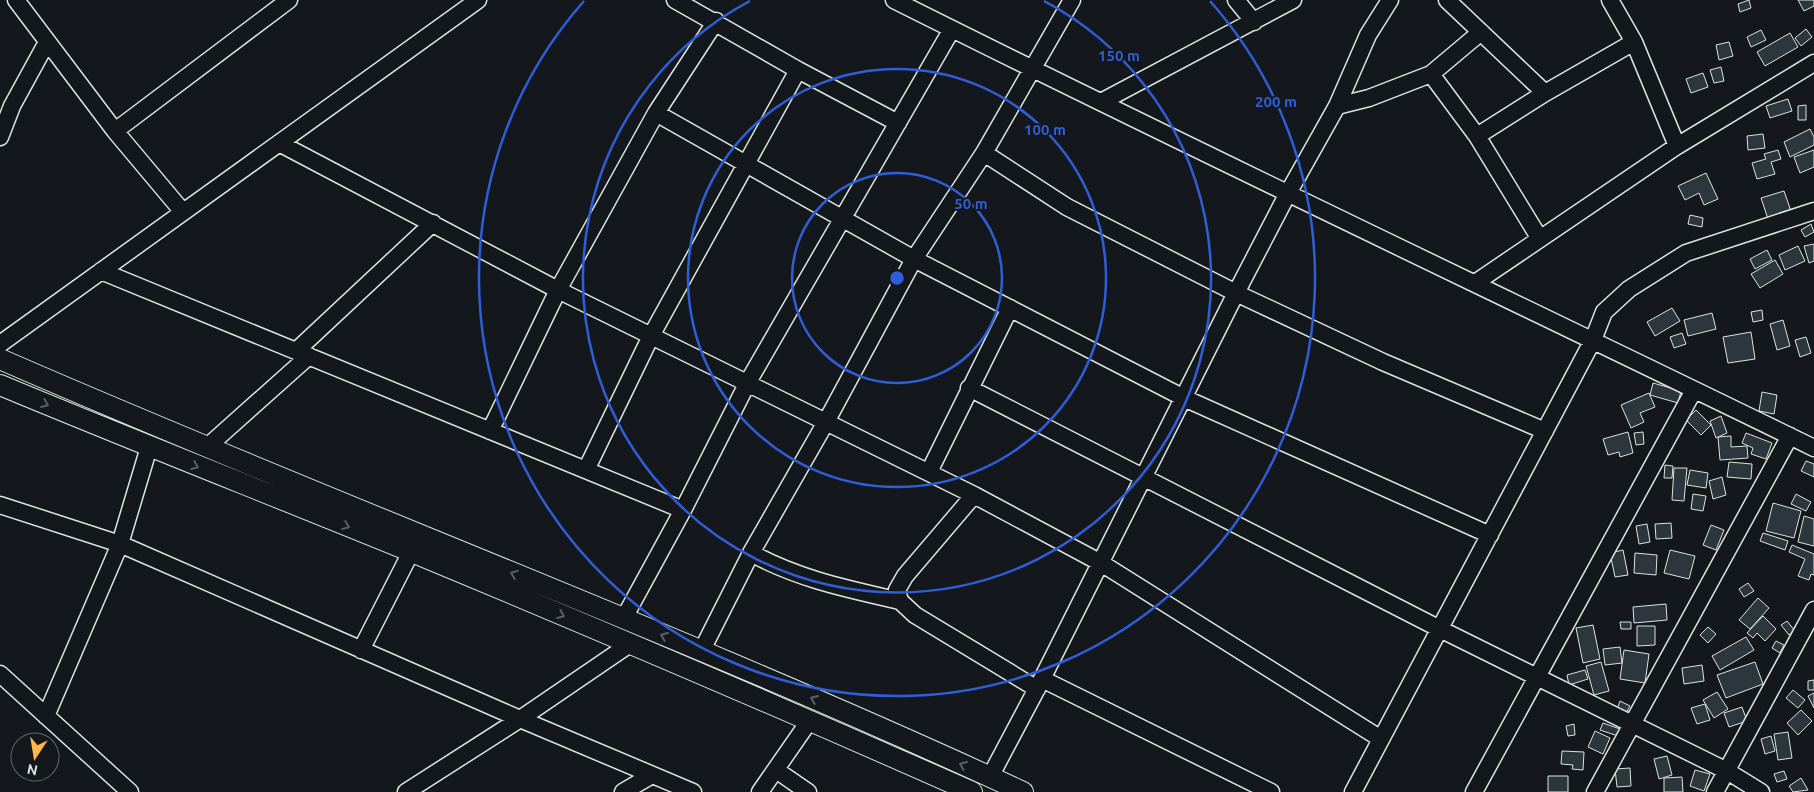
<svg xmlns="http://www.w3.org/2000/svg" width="1814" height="792" font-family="Ubuntu,sans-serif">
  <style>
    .building { fill: #2c363c; stroke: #d8e6dc }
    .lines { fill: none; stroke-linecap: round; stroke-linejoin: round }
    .minor-casing { stroke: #d8e6dc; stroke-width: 19 }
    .major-casing { stroke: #d8e6dc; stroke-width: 22 }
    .minor { stroke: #14181c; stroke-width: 16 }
    .major { stroke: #14181c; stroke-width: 20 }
    .oneway { stroke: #59605f }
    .ring { fill: none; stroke: #305dd8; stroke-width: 2.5 }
    .centre { fill: #305dd8; stroke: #14181c; stroke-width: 2.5 }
    .ring-label { font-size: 15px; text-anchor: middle; font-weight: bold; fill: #305dd8; stroke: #14181c; stroke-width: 4; stroke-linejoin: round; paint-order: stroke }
  </style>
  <rect width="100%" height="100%" fill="#14181c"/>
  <path class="building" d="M 1749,0 L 1751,8 L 1740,12 L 1738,4 Z
    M 1798,0 L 1814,0 L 1814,6 L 1804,11 Z
    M 1806,29 L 1812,37 L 1801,46 L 1795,38 Z
    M 1761,30 L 1766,40 L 1751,47 L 1747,37 Z
    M 1790,33 L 1798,47 L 1765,66 L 1757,52 Z
    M 1729,42 L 1733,56 L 1719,60 L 1716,45 Z
    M 1721,67 L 1724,81 L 1714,83 L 1710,70 Z
    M 1703,73 L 1708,87 L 1691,93 L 1686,79 Z
    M 1788,99 L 1792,111 L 1770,118 L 1766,106 Z
    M 1806,105 L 1806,120 L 1798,120 L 1798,106 Z
    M 1810,129 L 1814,137 L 1814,145 L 1790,157 L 1784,142 Z
    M 1763,134 L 1765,148 L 1748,150 L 1747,136 Z
    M 1778,150 L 1781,159 L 1771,162 L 1775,174 L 1757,179 L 1752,163 L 1766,159 L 1764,154 Z
    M 1814,150 L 1814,167 L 1800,173 L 1794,157 Z
    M 1706,173 L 1718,199 L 1704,205 L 1699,193 L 1685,200 L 1678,186 Z
    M 1784,191 L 1792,214 L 1769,222 L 1761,198 Z
    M 1690,215 L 1703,218 L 1702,227 L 1688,224 Z
    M 1811,224 L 1814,232 L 1805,237 L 1801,230 Z
    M 1814,244 L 1814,261 L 1809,263 L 1804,246 Z
    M 1798,246 L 1805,261 L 1785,270 L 1779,255 Z
    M 1767,250 L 1772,260 L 1755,269 L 1750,259 Z
    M 1775,260 L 1783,274 L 1760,288 L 1751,274 Z
    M 1672,308 L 1680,321 L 1655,336 L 1647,322 Z
    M 1762,310 L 1763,320 L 1753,322 L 1751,312 Z
    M 1712,313 L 1716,329 L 1688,336 L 1684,320 Z
    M 1783,320 L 1790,346 L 1777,350 L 1770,324 Z
    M 1751,332 L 1755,359 L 1728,363 L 1723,337 Z
    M 1682,333 L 1686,344 L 1674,348 L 1670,337 Z
    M 1806,337 L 1811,353 L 1800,357 L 1795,340 Z
    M 1653,383 L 1681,391 L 1678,403 L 1650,395 Z
    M 1762,392 L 1777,395 L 1774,414 L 1759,411 Z
    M 1649,393 L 1655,407 L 1640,413 L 1644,422 L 1631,428 L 1621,405 Z
    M 1696,410 L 1711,425 L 1701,435 L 1686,420 Z
    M 1721,416 L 1727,433 L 1716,438 L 1710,421 Z
    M 1628,432 L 1633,453 L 1620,457 L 1619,452 L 1608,455 L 1603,439 Z
    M 1643,432 L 1644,444 L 1636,445 L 1634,433 Z
    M 1746,433 L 1772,443 L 1766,459 L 1751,454 L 1753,448 L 1742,443 Z
    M 1731,436 L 1731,447 L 1747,446 L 1748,458 L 1720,460 L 1718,437 Z
    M 1806,461 L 1814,464 L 1814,477 L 1801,471 Z
    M 1729,462 L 1752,464 L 1751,479 L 1727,477 Z
    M 1665,465 L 1673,466 L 1672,478 L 1664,478 Z
    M 1674,468 L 1687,468 L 1684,501 L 1672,500 Z
    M 1690,470 L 1708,473 L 1706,488 L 1687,485 Z
    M 1722,477 L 1726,495 L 1713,499 L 1709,481 Z
    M 1693,494 L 1706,496 L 1703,511 L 1691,509 Z
    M 1796,494 L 1811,502 L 1806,511 L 1791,504 Z
    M 1773,503 L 1801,511 L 1794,538 L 1766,531 Z
    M 1804,516 L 1814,519 L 1814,546 L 1798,542 Z
    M 1671,523 L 1672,538 L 1656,539 L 1655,524 Z
    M 1647,524 L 1650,542 L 1639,544 L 1636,526 Z
    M 1711,525 L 1724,530 L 1716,550 L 1703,545 Z
    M 1763,533 L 1788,541 L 1785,550 L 1760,541 Z
    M 1792,545 L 1814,554 L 1814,575 L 1811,574 L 1809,580 L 1798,576 L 1805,559 L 1789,552 Z
    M 1623,550 L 1628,575 L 1615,577 L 1610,553 Z
    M 1670,550 L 1695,556 L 1689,579 L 1664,573 Z
    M 1635,553 L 1657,555 L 1656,575 L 1634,573 Z
    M 1748,583 L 1754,591 L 1744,597 L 1739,589 Z
    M 1758,598 L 1769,608 L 1750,629 L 1739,620 Z
    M 1666,604 L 1667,620 L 1634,623 L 1633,607 Z
    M 1763,616 L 1776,629 L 1765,641 L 1757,633 L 1753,638 L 1747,633 Z
    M 1787,621 L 1795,631 L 1789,635 L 1781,625 Z
    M 1620,622 L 1631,622 L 1631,629 L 1621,629 Z
    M 1593,625 L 1600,659 L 1583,663 L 1576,628 Z
    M 1637,626 L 1655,626 L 1655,645 L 1637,646 Z
    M 1708,627 L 1716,634 L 1708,643 L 1700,635 Z
    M 1746,637 L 1754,650 L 1720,670 L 1712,656 Z
    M 1776,641 L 1784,645 L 1780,653 L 1772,648 Z
    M 1620,647 L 1622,663 L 1605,665 L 1603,649 Z
    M 1624,650 L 1649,654 L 1645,683 L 1620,679 Z
    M 1601,662 L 1609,691 L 1594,695 L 1586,666 Z
    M 1755,662 L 1763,684 L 1726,698 L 1717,675 Z
    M 1702,665 L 1704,681 L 1684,684 L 1682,668 Z
    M 1585,670 L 1588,679 L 1569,685 L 1567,675 Z
    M 1814,680 L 1814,690 L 1808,690 L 1808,681 Z
    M 1793,690 L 1805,700 L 1798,708 L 1786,698 Z
    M 1717,692 L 1728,709 L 1714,718 L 1703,700 Z
    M 1814,693 L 1814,708 L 1808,696 Z
    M 1620,701 L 1630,706 L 1626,713 L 1617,709 Z
    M 1705,704 L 1710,720 L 1697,724 L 1691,708 Z
    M 1742,707 L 1747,721 L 1729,727 L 1724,713 Z
    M 1801,710 L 1812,721 L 1798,735 L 1787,723 Z
    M 1603,723 L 1620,729 L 1618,736 L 1600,730 Z
    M 1574,724 L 1575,735 L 1568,736 L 1566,726 Z
    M 1595,731 L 1610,738 L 1603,754 L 1588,747 Z
    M 1788,732 L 1792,758 L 1778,760 L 1774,734 Z
    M 1771,736 L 1775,751 L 1765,754 L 1761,739 Z
    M 1562,751 L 1584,752 L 1583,770 L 1572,769 L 1573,765 L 1561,764 Z
    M 1667,756 L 1672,775 L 1659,779 L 1654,759 Z
    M 1630,768 L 1631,786 L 1617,787 L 1615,769 Z
    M 1695,770 L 1710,774 L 1704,791 L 1690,786 Z
    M 1784,771 L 1787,779 L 1777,782 L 1774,774 Z
    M 1548,776 L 1568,776 L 1568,792 L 1548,792 Z
    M 1682,777 L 1683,792 L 1664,792 L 1664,778 Z
    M 1801,778 L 1808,790 L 1793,792 L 1789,786 Z"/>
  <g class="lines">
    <g class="minor-casing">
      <path id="minor" d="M 16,0 L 115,131 L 183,212
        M 675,0 L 798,70 L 898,123
        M 894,0 C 1199,153 1507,298 1814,448
        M 1236,0 L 1254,22
        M 1447,0 L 1545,93
        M 1610,0 L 1634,42 L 1677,146
        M 1431,74 L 1477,136 L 1540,239
        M 1101,102 L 1293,0
        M 1337,106 L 1369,98 L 1431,74 L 1481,32
        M 656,113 L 914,259 L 1184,398 L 1490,535
        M 115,131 L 289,0
        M 1477,136 L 1545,93 L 1634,42
        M 0,137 L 12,106 L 47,42
        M 279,143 L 558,290 L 974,495 L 1101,563 L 1381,739
        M 984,153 L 1067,207 L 1236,293 L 1383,362 L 1545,431
        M 101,271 L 683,510
        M 1475,283 L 1677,146 L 1814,63
        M 0,344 L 478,0
        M 296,351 L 433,223
        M 969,388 L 1440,629 L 1727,771 L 1761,792
        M 490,431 L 558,290 L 656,113 L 716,21
        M 206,448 L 309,356
        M 586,470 L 651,336 L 798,70
        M 929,472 L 1010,308
        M 974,495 L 905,576 L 897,590 L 900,601 L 915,615 L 1037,689
        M 0,505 L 120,544 L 520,719 L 693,792
        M 751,553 C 798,579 848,589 900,601
        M 624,618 L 683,510 L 748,382 L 952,29
        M 361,650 L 411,552
        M 701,652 L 751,553 L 826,422 L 914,259 L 984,153 L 1072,0
        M 0,674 L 130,792
        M 1042,679 L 1271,792
        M 46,716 L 120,544 L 149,447
        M 776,770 L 808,792
        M 990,777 L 1042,679 L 1236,293 L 1287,195 L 1337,106 L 1368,35 L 1390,0
        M 406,792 L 520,719 L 630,644
        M 623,792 L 652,775
        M 760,792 L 810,720
        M 1353,792 L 1593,340 L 1604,312 L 1629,289 L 1686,253 L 1814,211
        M 1474,792 L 1694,390
        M 1595,792 L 1790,436
        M 1715,792 L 1814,610"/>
    </g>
    <g class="major-casing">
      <path id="major" d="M 0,359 C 339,507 687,636 1023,792
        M 0,385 C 137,442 275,496 412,552 C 600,630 787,710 972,792"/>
    </g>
    <use href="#minor" class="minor"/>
    <use href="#major" class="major"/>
  </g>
  <defs><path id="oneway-chevron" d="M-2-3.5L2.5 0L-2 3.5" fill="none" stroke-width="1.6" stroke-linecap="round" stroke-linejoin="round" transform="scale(1.25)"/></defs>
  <g class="oneway">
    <use href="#oneway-chevron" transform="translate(45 404) rotate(23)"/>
    <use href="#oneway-chevron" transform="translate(195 466) rotate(22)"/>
    <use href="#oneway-chevron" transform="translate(346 526) rotate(22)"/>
    <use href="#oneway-chevron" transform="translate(514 574) rotate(-158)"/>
    <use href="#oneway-chevron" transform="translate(561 615) rotate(23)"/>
    <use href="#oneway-chevron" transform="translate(664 636) rotate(-157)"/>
    <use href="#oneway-chevron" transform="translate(814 699) rotate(-157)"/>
    <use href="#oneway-chevron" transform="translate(963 765) rotate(-156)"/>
  </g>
  <g class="ring">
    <circle cx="897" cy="278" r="105"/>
    <circle cx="897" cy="278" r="209"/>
    <path d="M1044 1A314 314 0 1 1 750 1"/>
    <path d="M1210 1A418 418 0 1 1 584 1"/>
  </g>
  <circle cx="897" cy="278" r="8" class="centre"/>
  <g class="ring-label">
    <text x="1119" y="61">150 m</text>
    <text x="1276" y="107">200 m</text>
    <text x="1045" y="135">100 m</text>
    <text x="971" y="209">50 m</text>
  </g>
  <g transform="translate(35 757) rotate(192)"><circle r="24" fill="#14181c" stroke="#626a69"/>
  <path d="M0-4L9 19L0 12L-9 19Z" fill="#ffb74d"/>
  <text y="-8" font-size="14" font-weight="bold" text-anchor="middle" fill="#d8e6dc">N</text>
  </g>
</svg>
